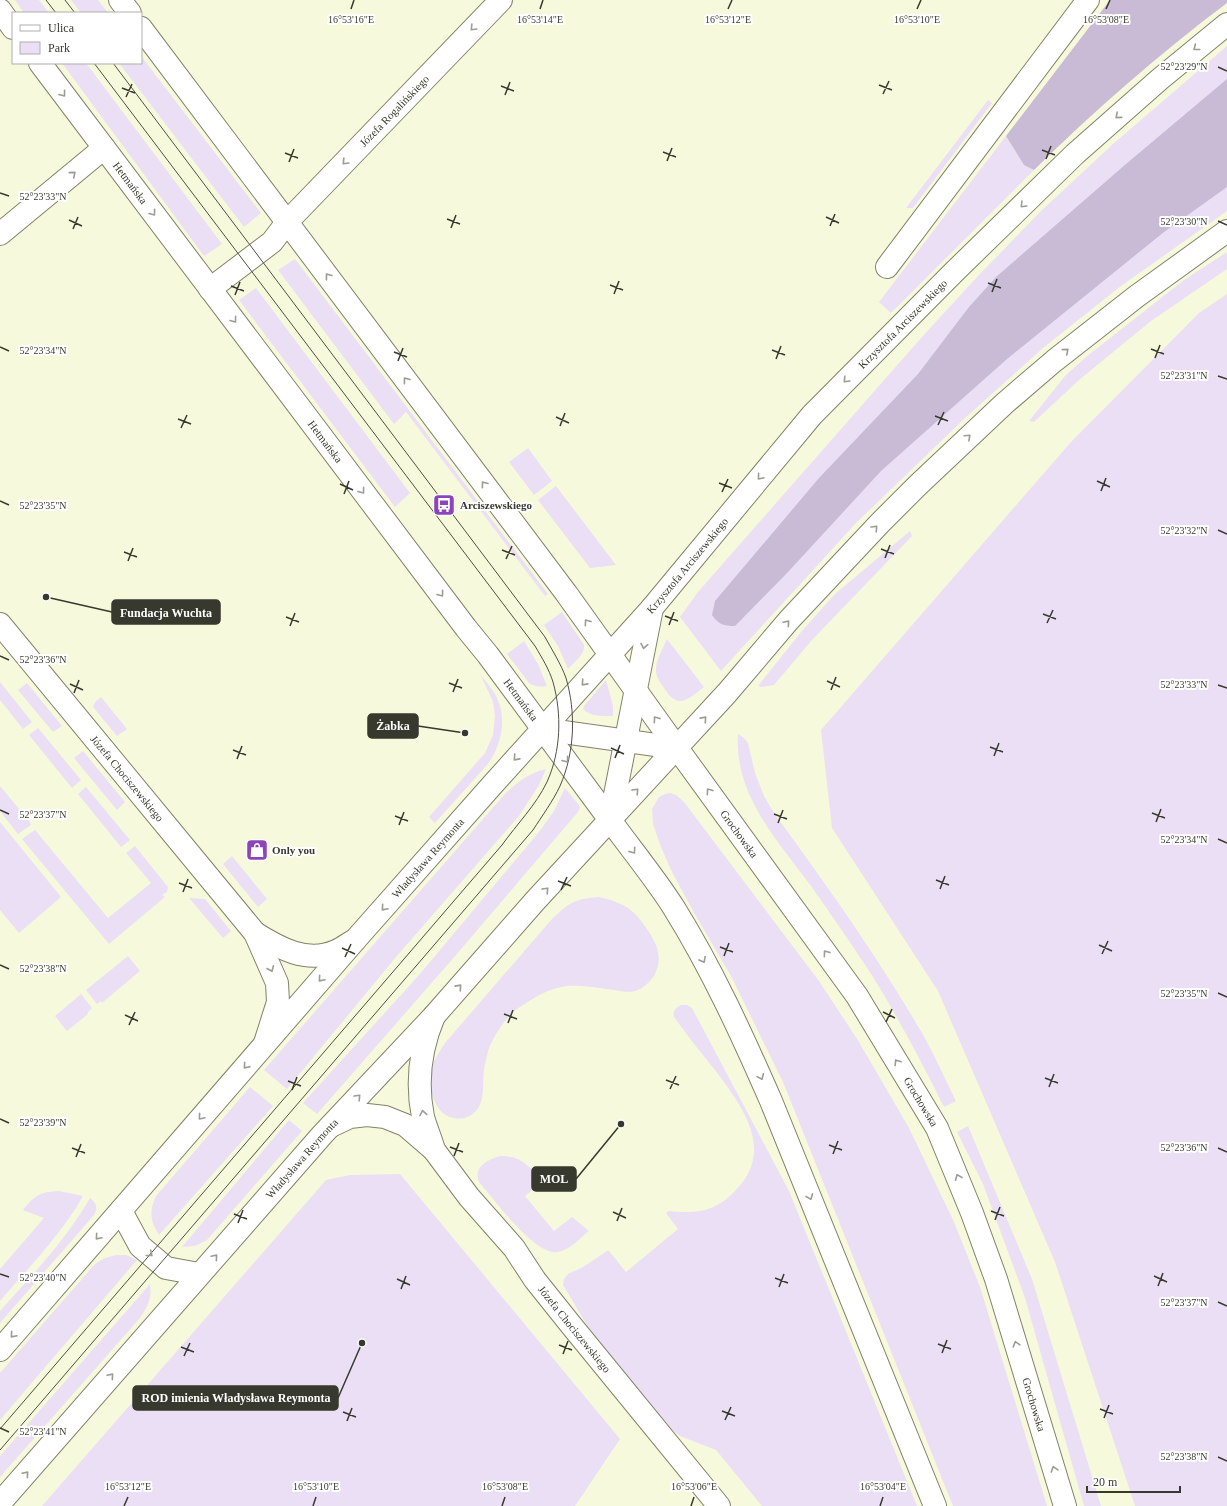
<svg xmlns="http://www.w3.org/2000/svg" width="1227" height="1506" font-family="'Times New Roman',serif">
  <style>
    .green { fill: #eadff5 }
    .forest { fill: #c9bad5 }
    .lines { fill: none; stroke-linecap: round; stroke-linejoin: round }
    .minor-casing { stroke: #81836a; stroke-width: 24 }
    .major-casing { stroke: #81836a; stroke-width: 24 }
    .minor { stroke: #fff; stroke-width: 22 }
    .major { stroke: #fff; stroke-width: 22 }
    .tram { stroke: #505144; stroke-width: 1 }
    .oneway { stroke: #9c9c96 }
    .ticks { fill: none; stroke: #38392e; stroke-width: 1.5 }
    .labels { text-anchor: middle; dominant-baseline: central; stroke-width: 4; stroke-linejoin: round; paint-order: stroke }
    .street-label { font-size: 11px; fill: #38392e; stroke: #fff }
    .poi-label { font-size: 11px; font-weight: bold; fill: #38392e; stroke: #fff; text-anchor: start }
    .ticks-label { font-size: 10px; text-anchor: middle; fill: #38392e; stroke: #fff; stroke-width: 4; stroke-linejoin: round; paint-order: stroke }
    .leader { fill: none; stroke: #38392e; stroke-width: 1.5 }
    .callout-dot { fill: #38392e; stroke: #fff; stroke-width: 1.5 }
    .callout { fill: #38392e; stroke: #38392e; stroke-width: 1.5 }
    .callout-label { font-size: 12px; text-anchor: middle; font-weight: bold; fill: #fff }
  </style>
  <rect width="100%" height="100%" fill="#f7f9dc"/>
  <path class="green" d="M 15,0 L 39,0 L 49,13 L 24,13 Z
    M 71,0 L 98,0 L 108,13 L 81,13 Z
    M 1227,46 L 1227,211 L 1121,286 L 1043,348 L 964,419 L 856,523 L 721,671 L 680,617 L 698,592 L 921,338 L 978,276 L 1041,211 L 1113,144 Z
    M 141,56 L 261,213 L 244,227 L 119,63 L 141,63 Z
    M 62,63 L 86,63 L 222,244 L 204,256 Z
    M 988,100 L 992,103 L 913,208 L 906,208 Z
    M 1006,136 L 1024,164 L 1034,170 L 891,313 L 879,302 Z
    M 1227,252 L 1227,269 L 1151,321 L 1079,380 L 1034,422 L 1029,421 L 1065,376 L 1086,357 L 1184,280 Z
    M 295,259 L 548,594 L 545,596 L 406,412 L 394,424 L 278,270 Z
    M 256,288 L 410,493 L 395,507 L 239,300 Z
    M 1227,294 L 1227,1506 L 1135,1506 L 1055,1262 L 938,991 L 832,828 L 821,730 L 1071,442 L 1199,313 Z
    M 528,448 L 552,481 L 534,495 L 509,462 Z
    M 556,486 L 616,565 L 590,568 L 538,500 Z
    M 910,531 L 912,536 L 812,640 L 774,685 L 762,687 L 758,686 L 801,632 L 835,594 Z
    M 562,612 L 584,645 C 585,655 574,662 568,669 L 558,646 L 544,625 Z
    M 667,639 L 704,687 C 687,700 678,710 664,688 C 660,682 655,676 656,668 C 657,658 663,648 667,639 Z
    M 524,641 L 538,664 L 547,686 C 540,687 535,687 529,683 L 507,654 Z
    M 480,674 C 485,681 491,687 495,694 C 508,717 502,745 487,765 L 435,823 L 429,817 L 485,753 L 493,735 L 495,716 L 494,708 L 492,699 Z
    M 606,680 L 613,706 L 613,716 C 604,716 590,717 583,709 L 584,706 Z
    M 0,682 L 32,722 L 23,729 L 0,700 Z
    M 27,683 L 62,726 L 53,732 L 18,690 Z
    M 101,697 L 127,729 L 117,736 L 93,707 L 95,702 Z
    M 38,728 L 81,780 L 72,788 L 29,735 Z
    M 738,734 L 744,738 L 748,743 L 755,773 L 764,796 L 774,813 C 825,883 875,953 919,1028 C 933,1051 944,1077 956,1101 L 944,1107 C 922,1063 899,1019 873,977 C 853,946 832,916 811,886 C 777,840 734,795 738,734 Z
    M 83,751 L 125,802 L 117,810 L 74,758 Z
    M 546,769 L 539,785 L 519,816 L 396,957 L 287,1089 L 264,1070 L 504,795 C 517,782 529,773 546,769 Z
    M 0,786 L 30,822 L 31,825 L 18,834 L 0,811 Z
    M 86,787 L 130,840 L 121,847 L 78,794 Z
    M 565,788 L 579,805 L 580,808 L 578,812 L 456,955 L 317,1114 L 303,1103 L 419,975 L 539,832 L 554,811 Z
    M 670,793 L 676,795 L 684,802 L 819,981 L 859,1042 L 909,1128 L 954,1222 L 980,1287 L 1047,1506 L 953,1506 L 783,1082 L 731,976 L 693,911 L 671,870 L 661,847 L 653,824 L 652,809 L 659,797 L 665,794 Z
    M 0,822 L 61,897 L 19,933 L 0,910 Z
    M 35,830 L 108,918 L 151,883 L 126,853 L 135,846 L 168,887 L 167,892 L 162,895 L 165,897 L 109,944 L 22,839 Z
    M 232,856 L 267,899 L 258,907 L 223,864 Z
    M 599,897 C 616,901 631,906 642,922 C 653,937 665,954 655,974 C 651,981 643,989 635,991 C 629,993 620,991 614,990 C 596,988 575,983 557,988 C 542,992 529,1001 517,1009 C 505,1018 493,1037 488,1051 C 487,1057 485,1063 484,1069 C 482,1085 487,1110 467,1117 C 462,1119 456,1119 450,1117 C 432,1110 428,1085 432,1067 C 435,1058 440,1051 445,1043 L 551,920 C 569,903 573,899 599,897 Z
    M 189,898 L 205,899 L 231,931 L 223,938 Z
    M 128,956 L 140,971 L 102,1003 L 101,1001 L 97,1004 L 86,990 Z
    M 81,994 L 92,1008 L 87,1013 L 88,1014 L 67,1031 L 55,1016 Z
    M 681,1005 L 687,1005 L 692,1008 L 789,1191 L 917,1506 L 762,1506 L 716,1450 L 680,1436 L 670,1428 L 594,1337 L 563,1285 L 564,1279 L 568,1274 L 583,1267 L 607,1251 L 609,1251 L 626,1272 L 678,1229 L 666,1213 L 669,1211 C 696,1214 715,1212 735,1191 C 776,1150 742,1106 715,1070 C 701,1053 687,1035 674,1017 C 673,1011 675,1008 681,1005 Z
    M 250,1087 L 273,1106 L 159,1235 C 150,1221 149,1211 156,1196 Z
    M 289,1120 L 302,1131 L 207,1240 L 195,1246 L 182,1247 Z
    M 968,1126 L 1032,1279 L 1101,1506 L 1084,1506 L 1025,1298 L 983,1184 L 957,1132 Z
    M 500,1156 C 520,1155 530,1167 543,1181 L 525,1196 L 554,1231 L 572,1217 L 589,1231 C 580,1238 570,1250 558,1252 C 535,1256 494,1199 479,1182 C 473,1167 487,1160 500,1156 Z
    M 400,1174 L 620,1439 L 575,1506 L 42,1506 L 326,1180 L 350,1175 Z
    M 59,1191 L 83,1196 C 61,1235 29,1267 0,1301 L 0,1269 L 44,1218 L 23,1210 C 35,1195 40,1192 59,1191 Z
    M 90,1198 C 97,1203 98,1208 94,1215 L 0,1323 L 0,1311 C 32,1275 66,1240 90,1198 Z
    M 116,1255 L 126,1255 L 137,1260 L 0,1420 L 0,1373 L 95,1264 L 105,1258 Z
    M 150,1284 C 152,1299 148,1305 140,1318 L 0,1477 L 0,1456 Z"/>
  <path class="forest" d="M 1110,0 L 1227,0 L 1227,3 C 1159,54 1095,110 1034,170 L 1024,165 L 1006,136 Z
    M 1227,79 L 1227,187 L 1164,232 L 1007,359 L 881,471 L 788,572 L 735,626 C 724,626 718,624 712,615 L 715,601 L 819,478 L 918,374 L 969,307 L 996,277 L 1126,164 Z"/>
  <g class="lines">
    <g class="minor-casing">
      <g id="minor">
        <path id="s1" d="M 288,221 L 501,0"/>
        <path d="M 0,234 L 104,148"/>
        <path d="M 887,267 L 1088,0"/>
        <path id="s2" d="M 0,624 L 255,933 L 277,983 L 278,1002 L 265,1043"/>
        <path id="s3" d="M 677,748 L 857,996 L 937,1128 L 972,1213 L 996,1279 L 1065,1506"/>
        <path d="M 610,820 C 631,849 655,878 674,908 C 712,969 742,1035 771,1101 L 935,1506"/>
        <path d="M 255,933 C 279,948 307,964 336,951 C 343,948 349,943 355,940"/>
        <path d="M 434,1016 C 420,1049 416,1082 423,1117 C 426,1128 431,1139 434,1150"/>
        <path id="s4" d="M 331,1126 L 350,1117 L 367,1115 L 385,1117 L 405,1125 L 434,1150 L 469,1197 L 514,1248 L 535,1280 L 571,1325 L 719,1506"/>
      </g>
    </g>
    <g class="major-casing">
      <g id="major">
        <path d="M 120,0 L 130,13"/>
        <path d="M 0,10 L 13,28"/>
        <path d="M 141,28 L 566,593 L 677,748"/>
        <path id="s5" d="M 40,63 L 466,628 L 488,655 L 610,820"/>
        <path d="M 210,289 L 272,242 L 288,221"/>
        <path d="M 542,729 L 677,748"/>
        <path d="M 610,820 L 652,608"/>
        <path d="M 121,1211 L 140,1246 L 166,1268 L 199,1274"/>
        <path id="s6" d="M 0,1350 L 356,939 L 494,783 L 652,608 L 812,415 L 954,272 L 1075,154 L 1160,79 L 1227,24"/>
        <path id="s7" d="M 0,1503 L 322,1135 L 434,1016 L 535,901 L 727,693 L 789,620 L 880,523 L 918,485 L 1005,403 L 1054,361 L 1137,296 L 1227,231"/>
      </g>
    </g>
    <use href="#minor" class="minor"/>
    <use href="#major" class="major"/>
    <path class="tram" d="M 46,0 L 56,13
      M 65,0 L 75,13
      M 0,1429 L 502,845 C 517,824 536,805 547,782 C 561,751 562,714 553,682 C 549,669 542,658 535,646 L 94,63
      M 0,1450 L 533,830 C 542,816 553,801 560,786 C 575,752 576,712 566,678 C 561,664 552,650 545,637 L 113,63"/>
  </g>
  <defs><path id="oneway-chevron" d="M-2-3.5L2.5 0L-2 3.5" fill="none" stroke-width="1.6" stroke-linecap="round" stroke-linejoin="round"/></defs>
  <g class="oneway">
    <use href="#oneway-chevron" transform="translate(473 28) rotate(134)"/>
    <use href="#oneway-chevron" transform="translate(1196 48) rotate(142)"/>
    <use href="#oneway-chevron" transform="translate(63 94) rotate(53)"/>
    <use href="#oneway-chevron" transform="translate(1118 116) rotate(139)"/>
    <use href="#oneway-chevron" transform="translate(345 162) rotate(134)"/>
    <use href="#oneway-chevron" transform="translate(73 174) rotate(-40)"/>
    <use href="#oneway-chevron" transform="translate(1023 205) rotate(135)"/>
    <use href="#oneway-chevron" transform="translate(153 213) rotate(53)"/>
    <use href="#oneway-chevron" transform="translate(328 276) rotate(-127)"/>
    <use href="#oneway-chevron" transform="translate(234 320) rotate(53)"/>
    <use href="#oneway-chevron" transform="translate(1066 351) rotate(-40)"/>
    <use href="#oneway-chevron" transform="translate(406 380) rotate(-127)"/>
    <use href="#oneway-chevron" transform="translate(846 380) rotate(134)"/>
    <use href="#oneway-chevron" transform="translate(968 437) rotate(-43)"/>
    <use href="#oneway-chevron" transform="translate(760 477) rotate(130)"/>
    <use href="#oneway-chevron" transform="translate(484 484) rotate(-127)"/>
    <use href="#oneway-chevron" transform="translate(362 491) rotate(53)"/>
    <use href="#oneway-chevron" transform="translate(875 528) rotate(-47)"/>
    <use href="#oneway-chevron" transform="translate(441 594) rotate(53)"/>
    <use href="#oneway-chevron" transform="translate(587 622) rotate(-126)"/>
    <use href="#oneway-chevron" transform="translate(787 623) rotate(-49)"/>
    <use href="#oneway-chevron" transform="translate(644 646) rotate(101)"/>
    <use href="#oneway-chevron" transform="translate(584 683) rotate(132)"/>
    <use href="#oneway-chevron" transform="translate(656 719) rotate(-126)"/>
    <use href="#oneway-chevron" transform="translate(704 719) rotate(-48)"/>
    <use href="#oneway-chevron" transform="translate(516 758) rotate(132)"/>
    <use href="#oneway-chevron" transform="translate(566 760) rotate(53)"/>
    <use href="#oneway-chevron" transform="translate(636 791) rotate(-47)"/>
    <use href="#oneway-chevron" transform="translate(709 791) rotate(-126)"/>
    <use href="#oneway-chevron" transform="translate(633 851) rotate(54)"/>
    <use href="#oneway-chevron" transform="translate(546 890) rotate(-47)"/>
    <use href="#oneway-chevron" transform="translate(384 908) rotate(131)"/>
    <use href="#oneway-chevron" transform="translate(826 953) rotate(-126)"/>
    <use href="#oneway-chevron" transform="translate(703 960) rotate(61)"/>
    <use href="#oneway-chevron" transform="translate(271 969) rotate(67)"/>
    <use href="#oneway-chevron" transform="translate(321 979) rotate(131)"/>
    <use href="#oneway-chevron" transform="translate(459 987) rotate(-48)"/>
    <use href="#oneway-chevron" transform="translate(897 1062) rotate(-122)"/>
    <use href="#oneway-chevron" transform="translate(246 1066) rotate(131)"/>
    <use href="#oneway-chevron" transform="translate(761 1077) rotate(66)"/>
    <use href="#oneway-chevron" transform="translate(358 1097) rotate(-47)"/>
    <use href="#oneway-chevron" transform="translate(423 1113) rotate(-100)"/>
    <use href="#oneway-chevron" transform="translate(201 1117) rotate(130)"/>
    <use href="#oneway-chevron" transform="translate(958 1177) rotate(-112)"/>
    <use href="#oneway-chevron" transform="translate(810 1197) rotate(68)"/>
    <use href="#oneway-chevron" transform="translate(98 1237) rotate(131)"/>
    <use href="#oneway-chevron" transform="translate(150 1254) rotate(39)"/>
    <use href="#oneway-chevron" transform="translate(215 1257) rotate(-49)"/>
    <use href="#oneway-chevron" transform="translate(13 1335) rotate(131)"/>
    <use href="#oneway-chevron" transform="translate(1016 1344) rotate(-107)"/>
    <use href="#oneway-chevron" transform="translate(111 1376) rotate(-49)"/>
    <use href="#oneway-chevron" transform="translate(1054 1469) rotate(-107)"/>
    <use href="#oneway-chevron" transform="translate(26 1474) rotate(-49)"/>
  </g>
  <path class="ticks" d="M 351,9 L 354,0M 540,9 L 543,0M 728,9 L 732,0M 917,9 L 921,0M 1106,9 L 1110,0M 1218,67 L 1227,71M 879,85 L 892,90M 501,86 L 514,91M 122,88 L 135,93M 883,94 L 889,81M 505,95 L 510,82M 126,97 L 132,84M 1042,150 L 1055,155M 663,152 L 676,157M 285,153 L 298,158M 1046,159 L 1051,146M 667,161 L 672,148M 289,162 L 294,149M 0,193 L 9,196M 826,217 L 839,223M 447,219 L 460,224M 69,220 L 82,226M 1218,221 L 1227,225M 830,226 L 835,214M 451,228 L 456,215M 73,229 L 78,217M 988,283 L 1001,288M 610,285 L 623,290M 231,286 L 244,291M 992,292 L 997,279M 614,294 L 619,281M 235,295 L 240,282M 0,347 L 9,351M 1151,349 L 1164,354M 772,350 L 785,355M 394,352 L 407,357M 1155,358 L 1160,345M 776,359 L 781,346M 398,361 L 403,348M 1218,376 L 1227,379M 935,416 L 948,421M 556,417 L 569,423M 178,419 L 191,424M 938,425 L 944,412M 560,426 L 565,413M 181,428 L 187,415M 1097,481 L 1110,487M 719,483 L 732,488M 340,484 L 353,490M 1101,491 L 1106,478M 722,492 L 728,479M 344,494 L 349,481M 0,501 L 9,505M 1218,530 L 1227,534M 881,549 L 894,554M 502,550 L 515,555M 124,552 L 137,557M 885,558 L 890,545M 506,559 L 512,546M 128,561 L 133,548M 1043,614 L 1056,619M 665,616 L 678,621M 286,617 L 299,622M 1047,623 L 1053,610M 669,625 L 674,612M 290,626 L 295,613M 0,656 L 9,660M 827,681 L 840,687M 449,683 L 462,688M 70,684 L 83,690M 1218,685 L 1227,688M 831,690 L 836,677M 453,692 L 458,679M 74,693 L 79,680M 990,747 L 1003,752M 611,748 L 624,754M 233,750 L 246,755M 994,756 L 999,743M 615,758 L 620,745M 237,759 L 242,746M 0,810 L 9,814M 1152,813 L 1165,818M 774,814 L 787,819M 395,816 L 408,821M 1156,822 L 1161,809M 778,823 L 783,810M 399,825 L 404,812M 1218,839 L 1227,843M 936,880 L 949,885M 558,881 L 571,886M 179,883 L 192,888M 940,889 L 945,876M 561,890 L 567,877M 183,892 L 188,879M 1099,945 L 1112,951M 720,947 L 733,952M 342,948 L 355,954M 1102,954 L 1108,941M 724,956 L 729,943M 345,957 L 351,944M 0,965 L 9,969M 1218,993 L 1227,997M 883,1012 L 895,1018M 504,1014 L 517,1019M 125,1015 L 138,1021M 886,1022 L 892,1009M 508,1023 L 513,1010M 129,1025 L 135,1012M 1045,1078 L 1058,1083M 666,1080 L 679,1085M 288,1081 L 301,1086M 1049,1087 L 1054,1074M 670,1089 L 676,1076M 292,1090 L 297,1077M 0,1119 L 9,1123M 829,1145 L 842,1150M 450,1147 L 463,1152M 72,1148 L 85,1153M 1218,1148 L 1227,1152M 833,1154 L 838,1141M 454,1156 L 459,1143M 76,1157 L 81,1144M 991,1211 L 1004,1216M 613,1212 L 626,1218M 234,1214 L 247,1219M 995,1220 L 1000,1207M 617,1221 L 622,1208M 238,1223 L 243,1210M 0,1274 L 9,1277M 1154,1276 L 1167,1282M 775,1278 L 788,1283M 397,1279 L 410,1285M 1158,1286 L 1163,1273M 779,1287 L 784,1274M 401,1289 L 406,1276M 1218,1302 L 1227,1306M 938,1344 L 951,1349M 559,1345 L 572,1350M 181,1347 L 194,1352M 942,1353 L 947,1340M 563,1354 L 568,1341M 184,1356 L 190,1343M 1100,1409 L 1113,1414M 722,1411 L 735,1416M 343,1412 L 356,1417M 1104,1418 L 1109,1405M 725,1420 L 731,1407M 347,1421 L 352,1408M 0,1428 L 9,1432M 1218,1457 L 1227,1461M 124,1506 L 128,1497M 313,1506 L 316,1497M 502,1506 L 505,1497M 691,1506 L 694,1497M 880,1506 L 883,1497"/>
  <defs>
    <g id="bus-square" transform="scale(1.15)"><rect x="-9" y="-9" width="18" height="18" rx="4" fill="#8b45b9" stroke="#fff"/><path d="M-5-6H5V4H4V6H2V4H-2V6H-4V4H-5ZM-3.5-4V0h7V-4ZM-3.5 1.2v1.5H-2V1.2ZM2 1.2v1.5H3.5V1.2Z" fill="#fff"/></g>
    <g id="shop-square" transform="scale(1.15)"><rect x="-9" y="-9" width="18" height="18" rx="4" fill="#8b45b9" stroke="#fff"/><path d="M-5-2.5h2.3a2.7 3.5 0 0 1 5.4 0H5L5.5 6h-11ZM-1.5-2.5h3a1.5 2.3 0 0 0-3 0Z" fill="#fff"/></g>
  </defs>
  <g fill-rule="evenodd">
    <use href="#bus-square" x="444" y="505"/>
    <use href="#shop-square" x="257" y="850"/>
  </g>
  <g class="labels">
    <g class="street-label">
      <text stroke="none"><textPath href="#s1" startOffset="153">Józefa Rogalińskiego</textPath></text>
      <text stroke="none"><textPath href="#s5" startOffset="150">Hetmańska</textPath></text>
      <text stroke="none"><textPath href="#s6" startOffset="1367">Krzysztofa Arciszewskiego</textPath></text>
      <text stroke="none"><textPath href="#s5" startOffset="474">Hetmańska</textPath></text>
      <text stroke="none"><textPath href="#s6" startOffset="1043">Krzysztofa Arciszewskiego</textPath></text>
      <text stroke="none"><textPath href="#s5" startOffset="798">Hetmańska</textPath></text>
      <text stroke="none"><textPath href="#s2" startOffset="200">Józefa Chociszewskiego</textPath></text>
      <text stroke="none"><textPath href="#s3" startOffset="106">Grochowska</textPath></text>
      <text stroke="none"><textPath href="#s6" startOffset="652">Władysława Reymonta</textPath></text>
      <text stroke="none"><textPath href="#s3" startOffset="430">Grochowska</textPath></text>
      <text stroke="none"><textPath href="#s7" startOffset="458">Władysława Reymonta</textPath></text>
      <text stroke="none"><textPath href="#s4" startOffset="344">Józefa Chociszewskiego</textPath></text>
      <text stroke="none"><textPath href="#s3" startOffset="754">Grochowska</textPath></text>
    </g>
    <g class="poi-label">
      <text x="460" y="505">Arciszewskiego</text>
      <text x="272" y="850">Only you</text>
    </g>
  </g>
  <g class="ticks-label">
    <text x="351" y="23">16°53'16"E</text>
    <text x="540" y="23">16°53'14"E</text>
    <text x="728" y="23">16°53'12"E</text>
    <text x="917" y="23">16°53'10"E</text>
    <text x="1106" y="23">16°53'08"E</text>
    <text x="1184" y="70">52°23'29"N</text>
    <text x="43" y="200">52°23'33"N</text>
    <text x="1184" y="225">52°23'30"N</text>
    <text x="43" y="354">52°23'34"N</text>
    <text x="1184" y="379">52°23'31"N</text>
    <text x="43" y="509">52°23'35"N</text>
    <text x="1184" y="534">52°23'32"N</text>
    <text x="43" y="663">52°23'36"N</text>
    <text x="1184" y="688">52°23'33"N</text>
    <text x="43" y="818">52°23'37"N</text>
    <text x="1184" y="843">52°23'34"N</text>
    <text x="43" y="972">52°23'38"N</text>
    <text x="1184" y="997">52°23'35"N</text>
    <text x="43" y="1126">52°23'39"N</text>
    <text x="1184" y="1151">52°23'36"N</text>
    <text x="43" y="1281">52°23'40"N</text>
    <text x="1184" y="1306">52°23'37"N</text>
    <text x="43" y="1435">52°23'41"N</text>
    <text x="1184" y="1460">52°23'38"N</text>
    <text x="128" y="1490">16°53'12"E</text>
    <text x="316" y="1490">16°53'10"E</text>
    <text x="505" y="1490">16°53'08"E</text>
    <text x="694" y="1490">16°53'06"E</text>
    <text x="883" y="1490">16°53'04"E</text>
  </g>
  <path class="leader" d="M46 597L112 612M465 733L418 726M621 1124L576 1179M362 1343L338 1398"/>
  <g class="callout-dot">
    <circle cx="46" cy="597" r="4"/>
    <circle cx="465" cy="733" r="4"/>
    <circle cx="621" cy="1124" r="4"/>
    <circle cx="362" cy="1343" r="4"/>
  </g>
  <g class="callout">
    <rect x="112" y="600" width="108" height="24" rx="4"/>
    <rect x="368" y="714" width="50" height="24" rx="4"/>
    <rect x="532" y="1167" width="44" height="24" rx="4"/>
    <rect x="133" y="1386" width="205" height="24" rx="4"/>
  </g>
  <g class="callout-label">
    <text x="166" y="617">Fundacja Wuchta</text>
    <text x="393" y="730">Żabka</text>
    <text x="554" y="1183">MOL</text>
    <text x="236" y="1402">ROD imienia Władysława Reymonta</text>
  </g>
  <rect x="12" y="12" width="130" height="52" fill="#ffffff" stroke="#afb0ab"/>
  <rect x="20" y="25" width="20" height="6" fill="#ffffff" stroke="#afb0ab"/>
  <text x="48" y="32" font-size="12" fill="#38392e">Ulica</text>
  <rect x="20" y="42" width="20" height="12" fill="#eadff5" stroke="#afb0ab"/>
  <text x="48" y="52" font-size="12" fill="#38392e">Park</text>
  <path d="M1087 1486v6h93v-6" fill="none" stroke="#38392e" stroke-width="2"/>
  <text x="1093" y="1486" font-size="12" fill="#38392e" stroke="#ffffff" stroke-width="3" paint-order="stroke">20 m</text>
</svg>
